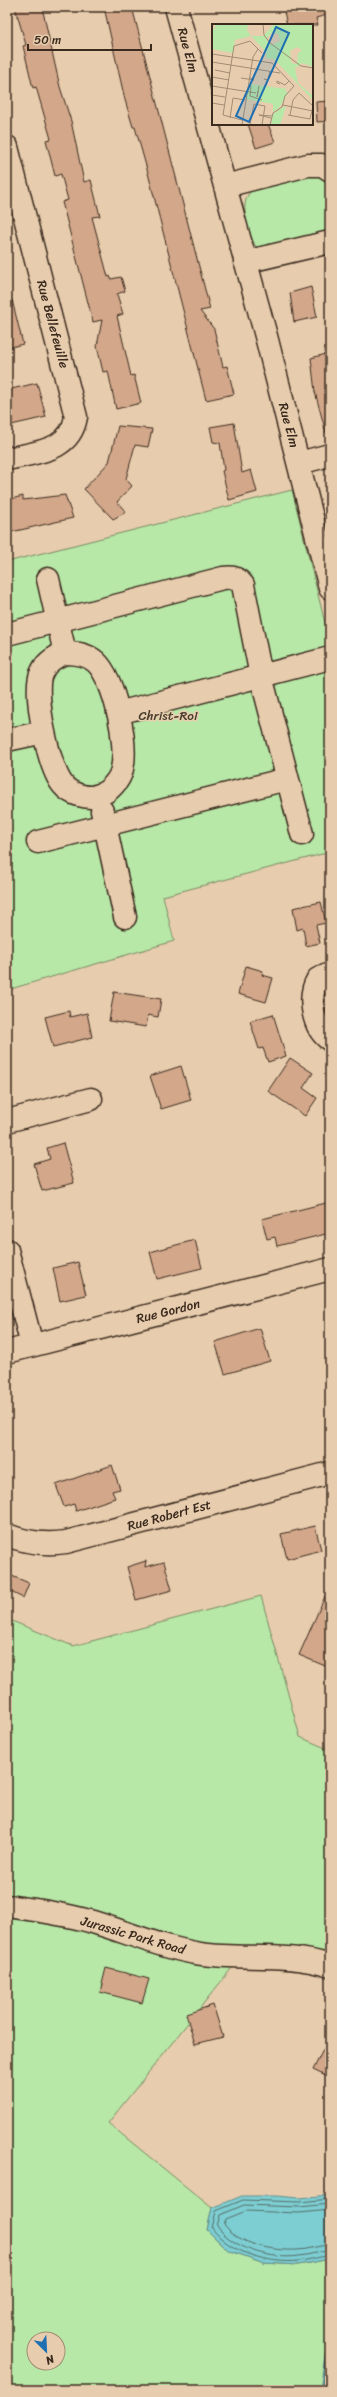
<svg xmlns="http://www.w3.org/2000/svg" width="337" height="2397" font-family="Sriracha,sans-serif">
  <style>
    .green { fill: #b7e8a7; stroke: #798962; fill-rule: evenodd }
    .water { fill: #7dced3; stroke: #638c8b }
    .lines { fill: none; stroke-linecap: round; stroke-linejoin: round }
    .shore { stroke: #556c66; stroke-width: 1 }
    .stream { stroke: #638c8b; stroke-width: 5 }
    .building { fill: #d3a78a; stroke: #3b2a1e }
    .minor-casing { stroke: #3b2a1e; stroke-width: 25 }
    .minor { stroke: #e7cdae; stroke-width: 22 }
    .labels { text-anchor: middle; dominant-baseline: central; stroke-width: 3; stroke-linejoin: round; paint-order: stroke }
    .street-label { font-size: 13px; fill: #3b2a1e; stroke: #e7cdae }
    .park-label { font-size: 13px; fill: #473d2c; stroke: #e7cdae }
    .inset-road { fill: none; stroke: #a28c74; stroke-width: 1 }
    .view { fill: #1f6fb2; fill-opacity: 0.15; stroke: #1f6fb2; stroke-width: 2 }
    .inset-edge { fill: none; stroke: #3b2a1e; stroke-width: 2 }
  </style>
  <rect width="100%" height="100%" fill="#e7cdae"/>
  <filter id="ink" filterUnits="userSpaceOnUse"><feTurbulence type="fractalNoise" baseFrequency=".025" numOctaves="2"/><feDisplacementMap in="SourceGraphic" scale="8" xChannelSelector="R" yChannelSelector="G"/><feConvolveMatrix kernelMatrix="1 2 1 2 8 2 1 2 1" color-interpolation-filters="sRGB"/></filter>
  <g filter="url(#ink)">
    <path class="green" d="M 311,173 L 327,177 L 330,183 L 330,230 L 263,248 L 256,247 C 248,231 236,199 255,188 Z
      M 292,490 L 330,643 L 330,852 L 163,896 L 174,941 L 7,990 L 7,562 Z
      M 261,1596 L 300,1737 L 330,1750 L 330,1961 L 247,1949 L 108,2123 L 212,2208 L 207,2230 L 228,2250 L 264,2263 L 298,2265 L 330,2259 L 330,2390 L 7,2390 L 7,1619 L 73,1646 ZM 34,2339 L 58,2339 L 58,2363 L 34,2363 Z"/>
    <path class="water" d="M 330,2195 L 330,2259 L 298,2265 L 264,2263 L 228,2250 L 207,2230 L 212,2208 L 242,2196 L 277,2196 L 299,2198 Z"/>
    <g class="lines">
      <path class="shore" d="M 330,2199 L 299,2202 L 243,2200 L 216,2211 L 212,2228 C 229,2253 270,2264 299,2261 C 310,2260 320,2256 330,2256
        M 330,2204 L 299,2207 L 244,2205 L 220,2215 L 217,2226 C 233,2249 272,2260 299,2256 C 310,2255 320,2251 330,2251
        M 330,2210 L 299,2213 L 246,2211 L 226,2219 L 224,2224 C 238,2245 273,2251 297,2250 C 308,2250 319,2245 330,2245"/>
      <path class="stream" d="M 322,2390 L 330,2335"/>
    </g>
    <path class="building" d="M 15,7 L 42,7 L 60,87 L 71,121 L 84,182 L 91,180 L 100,216 L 92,217 L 108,277 L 110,276 L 111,279 L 121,277 L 125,291 L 117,294 L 123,314 L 117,316 L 131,376 L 134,375 L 141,403 L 116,409 L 108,371 L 103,372 L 97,346 L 102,320 L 93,322 L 62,202 L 68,200 L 61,174 L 55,176 L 46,140 L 51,139 L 36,87 L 33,88 L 23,46 L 26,45 Z
      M 104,7 L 132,7 L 210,309 L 200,311 L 214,329 L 223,367 L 227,366 L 234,394 L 206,400 L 148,173 L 135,127 L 133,127 L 125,100 Z
      M 283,7 L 330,7 L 330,14 L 316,18 L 318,25 L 287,25 Z
      M 330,101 L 330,121 L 317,122 L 316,102 Z
      M 248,124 L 268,124 L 275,142 L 256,148 Z
      M 311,287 L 317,317 L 294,322 L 290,293 Z
      M 12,300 L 23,344 L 7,348 L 7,301 Z
      M 330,353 L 330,432 L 326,433 L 315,392 L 311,358 Z
      M 37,383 L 46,417 L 7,426 L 7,390 Z
      M 234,423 L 242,473 L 251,470 L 257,492 L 229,500 L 222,471 L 224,470 L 220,443 L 213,442 L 210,427 Z
      M 118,426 L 152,429 L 148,447 L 135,445 L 126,479 L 132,486 L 117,502 L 126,512 L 113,519 L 84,489 L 109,462 Z
      M 65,495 L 73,518 L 7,533 L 7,500 L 23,496 L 23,500 Z
      M 321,902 L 326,923 L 316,925 L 320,943 L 306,946 L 303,928 L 297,930 L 293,908 Z
      M 246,966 L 263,971 L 262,975 L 273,978 L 266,1002 L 238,994 Z
      M 114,992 L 161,999 L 158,1017 L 148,1015 L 146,1027 L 109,1021 Z
      M 69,1011 L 70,1017 L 87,1013 L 92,1037 L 53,1047 L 45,1017 Z
      M 273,1014 L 286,1056 L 268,1062 L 263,1048 L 259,1049 L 250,1021 Z
      M 290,1058 L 313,1073 L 303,1088 L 317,1098 L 305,1116 L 268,1091 Z
      M 181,1066 L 191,1100 L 161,1109 L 150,1076 Z
      M 63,1143 L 74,1183 L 42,1191 L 34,1164 L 50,1159 L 47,1148 Z
      M 330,1202 L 330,1233 L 277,1246 L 275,1237 L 267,1239 L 262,1219 Z
      M 195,1240 L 202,1268 L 157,1279 L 150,1252 Z
      M 78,1262 L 86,1295 L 60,1301 L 53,1268 Z
      M 260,1328 L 270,1361 L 225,1374 L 215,1342 Z
      M 112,1465 L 120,1489 L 112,1491 L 115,1498 L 76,1511 L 74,1504 L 64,1507 L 56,1485 Z
      M 315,1526 L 321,1550 L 287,1559 L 281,1534 Z
      M 146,1561 L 145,1567 L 164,1562 L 172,1590 L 136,1600 L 127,1567 Z
      M 7,1574 L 29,1583 L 23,1598 L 7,1590 Z
      M 330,1585 L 330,1668 L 299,1655 Z
      M 106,1968 L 149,1979 L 142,2003 L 100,1992 Z
      M 213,2005 L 223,2037 L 195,2044 L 186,2014 Z
      M 330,2036 L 330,2078 L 313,2070 Z"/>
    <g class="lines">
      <g class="minor-casing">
        <path id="minor" d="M 176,7 L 266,336 L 330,588
          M 7,147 L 76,417 C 70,452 36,452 7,459
          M 225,186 L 308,165 L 322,165 L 330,170
          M 245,262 L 330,242
          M 299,463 L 330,455
          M 48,579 L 65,653
          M 7,634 L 223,578 C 232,577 237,577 243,585 L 261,676 L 302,834
          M 65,653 C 76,653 87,654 96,662 C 115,680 128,744 122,769 C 120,780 109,792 99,795 C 88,800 70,794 63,785 C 49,769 33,694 41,674 C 45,663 54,657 65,653 Z
          M 118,713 L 330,658
          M 7,740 L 44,732
          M 102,811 L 125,917
          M 38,842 L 287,779
          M 330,974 L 318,979 C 307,996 313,1029 330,1040
          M 7,1121 L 91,1099
          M 7,1250 L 32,1345
          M 7,1352 L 330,1269
          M 7,1535 C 27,1543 45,1545 66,1542 L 330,1473
          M 7,1906 C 36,1910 66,1914 93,1922 C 129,1933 163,1948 201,1954 C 244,1960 288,1952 330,1966"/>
      </g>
      <use href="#minor" class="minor"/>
    </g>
  </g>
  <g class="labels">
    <g class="street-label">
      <text transform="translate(188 50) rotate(75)">Rue Elm</text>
      <text transform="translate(53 324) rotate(75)">Rue Bellefeuille</text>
      <text transform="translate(289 425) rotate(75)">Rue Elm</text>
      <text transform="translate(168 1311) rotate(-14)">Rue Gordon</text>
      <text transform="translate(169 1515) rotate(-15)">Rue Robert Est</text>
      <text transform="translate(133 1935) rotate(16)">Jurassic Park Road</text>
    </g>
    <g class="park-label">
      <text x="168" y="715">Christ-Roi</text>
    </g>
  </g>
  <g transform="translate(212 24)">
    <rect width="101" height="101" fill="#e7cdae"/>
    <path d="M 2,0 L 36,0 L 35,6 L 39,12 L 51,12 L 62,0 L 101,0 L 101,43 L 91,39 L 83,44 L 86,59 L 101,72 L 101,76 L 62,35 L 54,34 L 54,28 L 39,12 L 23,16 L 21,29 L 0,25 L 0,5 L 4,4 ZM 61,8 L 66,10 L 68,17 L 60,21 L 54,15 ZM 85,23 L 90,26 L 86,29 L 85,39 L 82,40 L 79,38 L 78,27 ZM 37,60 L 75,65 L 73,67 L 76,69 L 67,84 L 61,88 L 61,80 L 34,75 ZM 71,83 L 74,83 L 68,101 L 59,101 L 61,90 Z" fill="#b7e8a7" fill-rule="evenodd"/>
    <path class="inset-road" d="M 51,0 L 52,11 L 58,19 L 89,42 L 101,44M 0,30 L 60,39 L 82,62 L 73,72 L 70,83 L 61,89 L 58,101M 0,38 L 68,49M 3,46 L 18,49M 0,53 L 17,56M 29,54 L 42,56 L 37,53M 52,55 L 56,56 L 58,47M 68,60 L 65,59 L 65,57 L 73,61 L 77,57M 0,62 L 44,69M 39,62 L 38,72 L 50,76M 46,67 L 45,73 L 47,62M 0,71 L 13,73M 0,79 L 12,81M 71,81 L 101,87M 76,91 L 98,95 L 101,82 L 87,69 L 81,76 L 78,91M 18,94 L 21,74 L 33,76M 59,94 L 47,91 L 60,92M 30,96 L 11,91 L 22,22 L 38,17 L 50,29M 30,101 L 41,33 L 46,25M 38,101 L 42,80 L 53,82 L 50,101M 73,101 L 86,101"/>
    <path class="view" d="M 64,3 L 77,9 L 37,98 L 24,92 Z"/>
    <rect width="101" height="101" class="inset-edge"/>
  </g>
  <rect width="337" height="2397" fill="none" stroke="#e7cdae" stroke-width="24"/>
  <rect x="12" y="12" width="313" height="2373" fill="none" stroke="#3b2a1e" stroke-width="1.5" filter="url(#ink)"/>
  <g transform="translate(46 2351) rotate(156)"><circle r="19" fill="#e7cdae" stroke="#a28c74"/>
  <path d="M0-3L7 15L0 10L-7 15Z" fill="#1f6fb2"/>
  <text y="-6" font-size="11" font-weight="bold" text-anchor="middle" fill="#3b2a1e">N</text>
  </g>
  <path d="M28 44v6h123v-6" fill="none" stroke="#3b2a1e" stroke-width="2"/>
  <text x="34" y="44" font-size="12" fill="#3b2a1e" stroke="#e7cdae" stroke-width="3" paint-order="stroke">50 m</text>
</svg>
